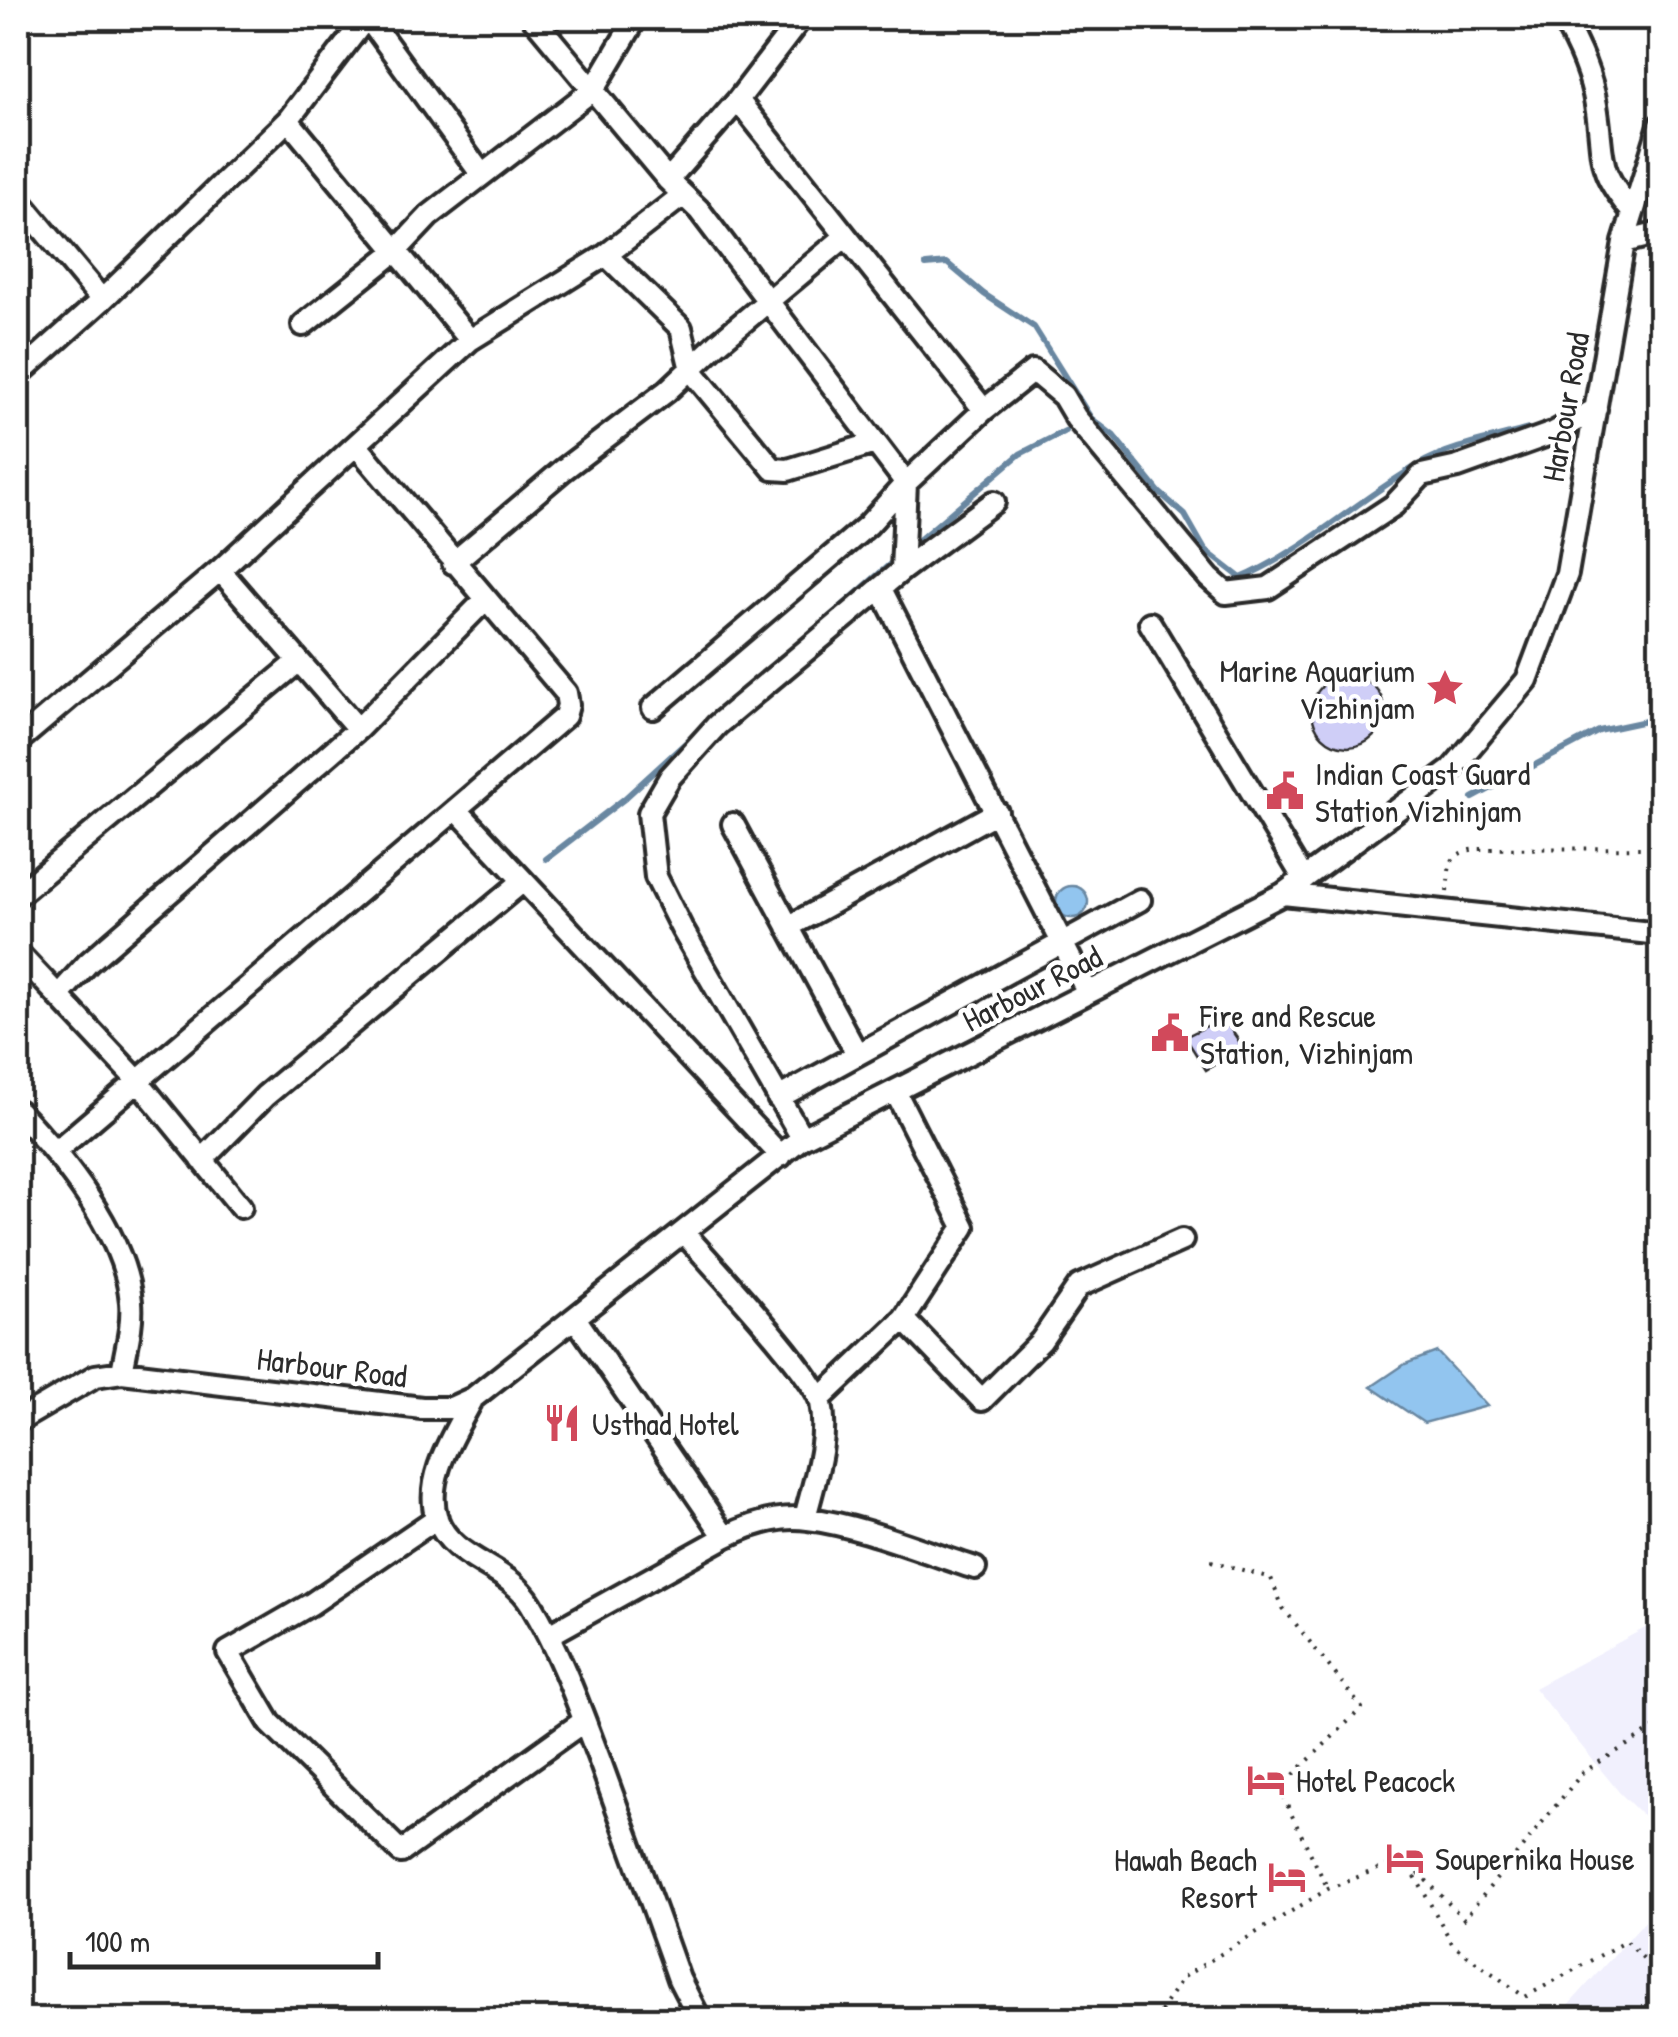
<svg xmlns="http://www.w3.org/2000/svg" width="1678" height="2037" font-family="'Patrick Hand',sans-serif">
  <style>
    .built { fill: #f1f0fd }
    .water { fill: #92c5ef; stroke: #6987a1; stroke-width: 2.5 }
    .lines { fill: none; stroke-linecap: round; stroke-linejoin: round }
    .stream { stroke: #6987a1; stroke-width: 6 }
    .building { fill: #cfcef7; stroke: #2b2b2b; stroke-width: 2.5 }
    .minor-casing { stroke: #2b2b2b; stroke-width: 28 }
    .path { stroke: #2b2b2b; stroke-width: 4; stroke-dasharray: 2.5 8; stroke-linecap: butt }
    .minor { stroke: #fff; stroke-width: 20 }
    .labels { text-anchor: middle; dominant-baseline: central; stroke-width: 9; stroke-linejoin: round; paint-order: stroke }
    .street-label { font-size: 32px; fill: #2b2b2b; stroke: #fff }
    .poi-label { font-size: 32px; fill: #2b2b2b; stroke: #fff; text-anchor: start }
  </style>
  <rect width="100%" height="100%" fill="#fff"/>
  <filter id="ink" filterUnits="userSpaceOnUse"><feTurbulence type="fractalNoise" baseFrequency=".01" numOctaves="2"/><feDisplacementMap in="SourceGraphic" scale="20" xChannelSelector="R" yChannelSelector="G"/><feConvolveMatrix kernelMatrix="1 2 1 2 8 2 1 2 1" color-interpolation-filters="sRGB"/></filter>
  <g filter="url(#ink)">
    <path class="built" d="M 1660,1620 L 1660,1833 L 1619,1792 L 1534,1688 Z
      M 1660,1904 L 1660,2019 L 1556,2019 Z"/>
    <path class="water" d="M1056 902a16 16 0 1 1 32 0a16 16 0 1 1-32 0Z
      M 1437,1352 L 1487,1406 L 1424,1423 L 1371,1387 L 1405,1364 Z"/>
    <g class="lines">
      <path class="stream" d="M 926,265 L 947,263 L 984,294 L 1034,327 L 1091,418 L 1113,435 L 1159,492 L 1185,515 L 1205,550 L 1241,578 C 1306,550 1357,500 1418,465 C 1451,446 1493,439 1529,429
        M 907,550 L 1020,454 L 1065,431
        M 782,658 L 897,558
        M 1473,798 L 1599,731 L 1660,718
        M 546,859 L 624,799 L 705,725"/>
    </g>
    <path class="building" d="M1312 711a36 36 0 1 1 72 0a36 36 0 1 1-72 0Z
      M 1223,1018 L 1243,1047 L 1206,1070 L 1185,1037 Z"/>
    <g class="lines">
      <g class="minor-casing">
        <path id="minor" d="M 368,18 L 482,175
          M 533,18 L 668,180 L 699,210 L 906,483 L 902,570
          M 1562,18 C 1578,45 1591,73 1596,105 C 1605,160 1594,166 1633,213
          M 738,100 L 984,410
          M 668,180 L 738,100 L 801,18
          M 18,199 L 102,300
          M 1624,242 L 1660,233
          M 606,255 L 681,328 L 691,370 L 773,469 L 788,470 L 875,443
          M 303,325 L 397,250 L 429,216 L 594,89 L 636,18
          M 470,340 L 606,255 L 683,195
          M 18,375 L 102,300 L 288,120 L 366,18
          M 453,563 L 563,470 L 667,391 L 718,343 L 846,236
          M 220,570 L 358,729
          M 881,589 L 1088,993
          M 1150,623 L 1304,879
          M 653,708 L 868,525 L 906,483 L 984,410 L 1033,371 L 1063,396 L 1076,418 L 1209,578 L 1226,593 L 1268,588 L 1394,505 L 1422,475 L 1458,467 L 1553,433 L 1596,409
          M 18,741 L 220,570 L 470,340 L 288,120
          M 456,809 L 781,1156
          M 733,824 L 857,1054
          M 1283,894 L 1660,934
          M 18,895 L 299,661
          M 788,927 L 997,812
          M 18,953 L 138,1081 L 241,1207
          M 58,996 L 88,963 L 358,729 L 486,599
          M 778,1098 L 1140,900
          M 18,1111 C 63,1158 125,1234 131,1302 C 133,1325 126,1349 122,1372
          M 802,1138 L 682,929 L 656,877 L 649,813 L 670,777 L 717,725 L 902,570 L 994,502
          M 56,1151 L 565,716 L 568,705 L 566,693 L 356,445
          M 202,1160 L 265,1096 L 523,881
          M 684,1233 C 709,1262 815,1375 821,1403 C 829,1441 814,1481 805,1518
          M 575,1318 L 725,1537
          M 904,1319 L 982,1400 L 1041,1341 L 1079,1286 L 1182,1240
          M 473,1398 C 455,1433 423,1478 437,1519 C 452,1561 509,1566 531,1604 C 561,1654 580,1709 601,1764 C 627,1836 654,1907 679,1979 L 700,2020
          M 821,1398 L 904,1319 L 964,1227 L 895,1091
          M 18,1421 L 95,1376 L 122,1372 L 422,1408 L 451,1408 L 473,1398 L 802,1138 L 1283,894 L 1451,770 L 1527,680 L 1567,574 L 1624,242 L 1660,125
          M 437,1518 L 311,1604 L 228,1652 L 270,1723 L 401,1852 L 584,1721
          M 549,1635 L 725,1537 C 749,1525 780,1515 808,1519 C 860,1525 924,1552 975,1568"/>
      </g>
      <path class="path" d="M 1447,892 C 1450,865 1446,854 1476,849 L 1660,848
        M 1211,1561 L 1271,1578 L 1283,1608 L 1362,1708 L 1279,1789 L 1328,1889
        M 1405,1858 L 1453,1945 L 1525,1997 L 1626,1941 L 1660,1975 L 1647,1995 L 1655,2020
        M 1411,1865 L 1464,1919 L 1583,1772 L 1660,1725
        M 1154,2020 L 1183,1977 L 1328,1889 L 1405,1858"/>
      <use href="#minor" class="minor"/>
    </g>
  </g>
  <defs>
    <g id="sight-bare" transform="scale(3)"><path d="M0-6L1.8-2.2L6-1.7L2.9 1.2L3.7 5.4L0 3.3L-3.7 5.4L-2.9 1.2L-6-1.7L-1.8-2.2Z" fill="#d1495b" stroke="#fff" stroke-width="2.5" paint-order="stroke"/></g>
    <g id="civic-bare" transform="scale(3)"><path d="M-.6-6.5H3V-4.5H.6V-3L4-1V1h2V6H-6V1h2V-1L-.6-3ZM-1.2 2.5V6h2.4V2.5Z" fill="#d1495b" stroke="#fff" stroke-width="2.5" paint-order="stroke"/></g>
    <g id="restaurant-bare" transform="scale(3)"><path d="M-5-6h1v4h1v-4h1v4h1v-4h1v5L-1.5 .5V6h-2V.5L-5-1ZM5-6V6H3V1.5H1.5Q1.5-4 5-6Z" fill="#d1495b" stroke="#fff" stroke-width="2.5" paint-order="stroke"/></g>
    <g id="hotel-bare" transform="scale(3)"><path d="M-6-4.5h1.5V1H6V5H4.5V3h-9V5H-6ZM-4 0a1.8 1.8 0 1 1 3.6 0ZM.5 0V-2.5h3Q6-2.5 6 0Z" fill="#d1495b" stroke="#fff" stroke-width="2.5" paint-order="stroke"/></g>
  </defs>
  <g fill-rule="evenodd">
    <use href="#sight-bare" x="1445" y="688"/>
    <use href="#civic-bare" x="1285" y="791"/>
    <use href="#civic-bare" x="1170" y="1033"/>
    <use href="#restaurant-bare" x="562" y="1423"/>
    <use href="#hotel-bare" x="1266" y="1780"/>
    <use href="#hotel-bare" x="1405" y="1858"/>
    <use href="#hotel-bare" x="1287" y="1877"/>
  </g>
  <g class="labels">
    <g class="street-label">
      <text transform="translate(1565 407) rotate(-80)">Harbour Road</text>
      <text transform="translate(1032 988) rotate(-27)">Harbour Road</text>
      <text transform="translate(332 1367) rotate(7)">Harbour Road</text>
    </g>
    <g class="poi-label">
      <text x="1415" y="670" text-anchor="end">Marine Aquarium<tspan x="1415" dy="37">Vizhinjam</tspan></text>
      <text x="1315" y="773">Indian Coast Guard<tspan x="1315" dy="37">Station Vizhinjam</tspan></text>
      <text x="1200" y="1015">Fire and Rescue<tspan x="1200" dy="37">Station, Vizhinjam</tspan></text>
      <text x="592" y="1423">Usthad Hotel</text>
      <text x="1296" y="1780">Hotel Peacock</text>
      <text x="1435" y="1858">Soupernika House</text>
      <text x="1257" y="1859" text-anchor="end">Hawah Beach<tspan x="1257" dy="37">Resort</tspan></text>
    </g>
  </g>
  <rect width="1678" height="2037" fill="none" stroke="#fff" stroke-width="60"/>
  <rect x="30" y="30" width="1618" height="1977" fill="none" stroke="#2b2b2b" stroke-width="4" filter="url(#ink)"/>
  <path d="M70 1952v15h308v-15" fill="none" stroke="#2b2b2b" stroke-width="5"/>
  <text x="85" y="1952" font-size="30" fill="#2b2b2b" stroke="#ffffff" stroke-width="8" paint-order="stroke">100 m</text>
</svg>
